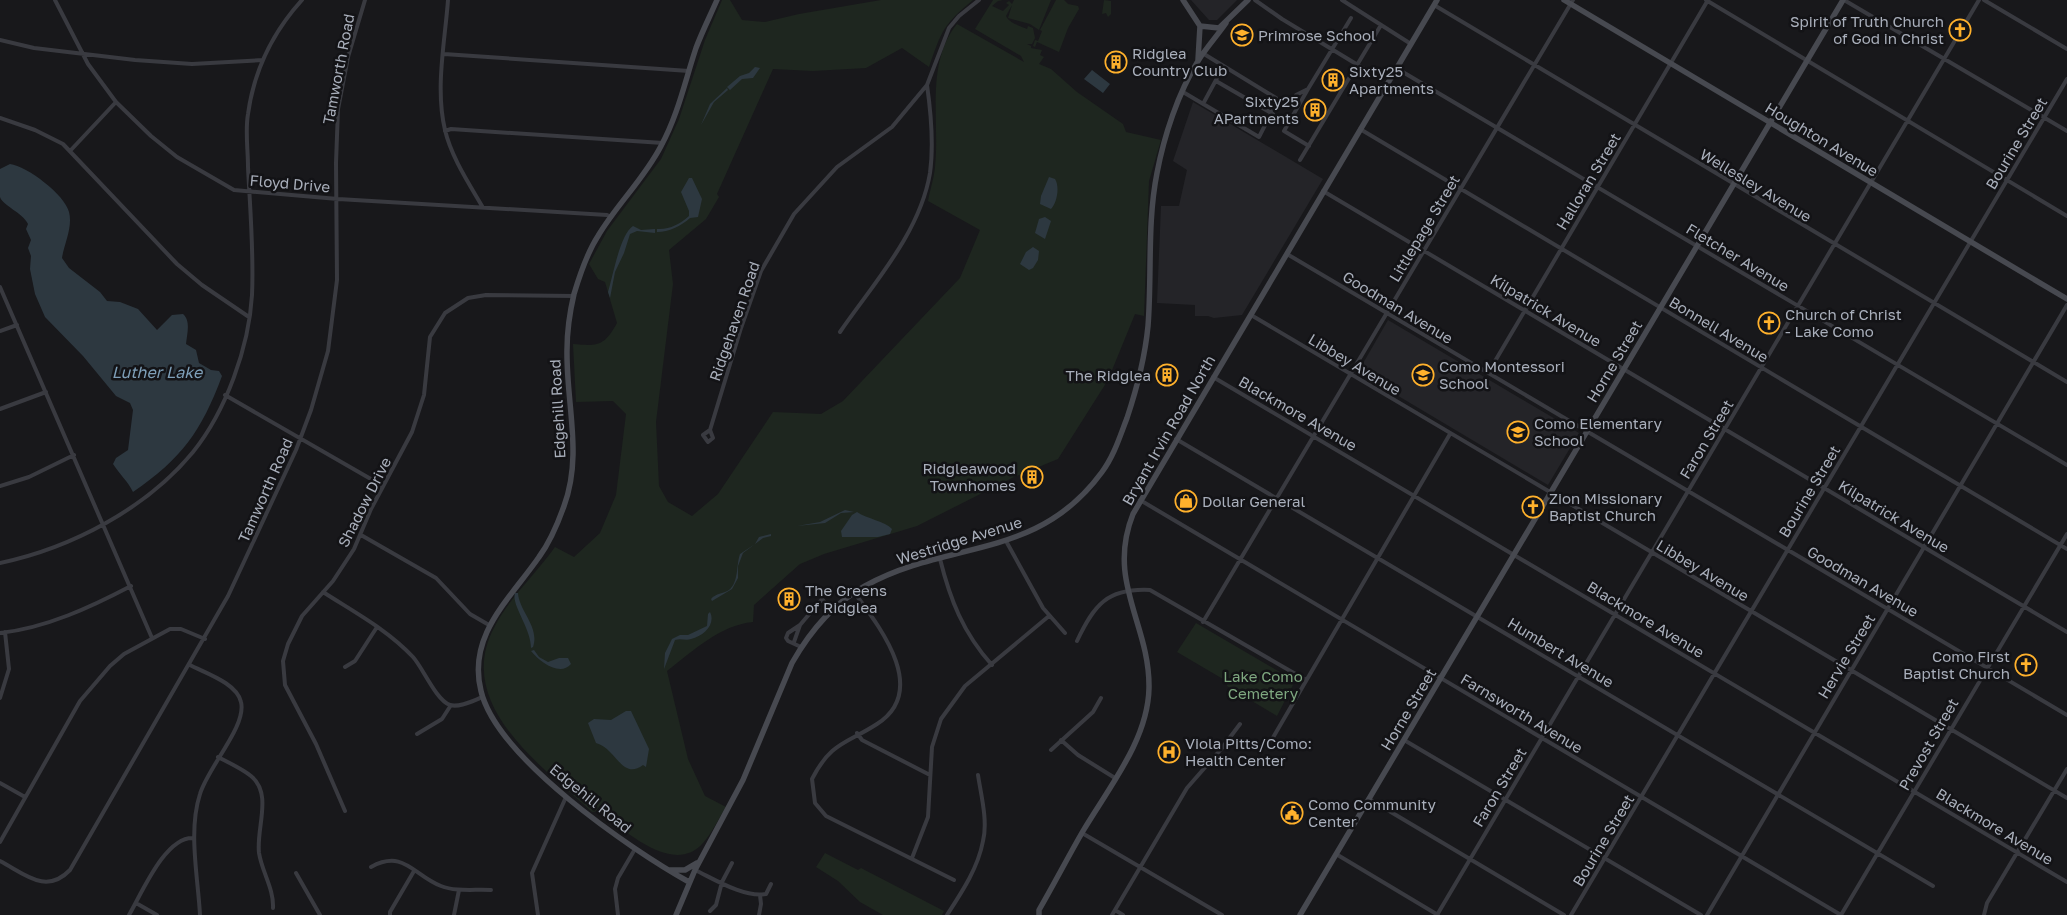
<svg xmlns="http://www.w3.org/2000/svg" width="2067" height="915" font-family="'Golos Text',sans-serif">
  <style>
    .built { fill: #242428 }
    .green { fill: #1e261f }
    .water { fill: #2d3840 }
    .lines { fill: none; stroke-linecap: round; stroke-linejoin: round }
    .street { stroke: #393a40; stroke-width: 4 }
    .secondary { stroke: #474950; stroke-width: 5.5 }
    .labels { text-anchor: middle; dominant-baseline: central; stroke-width: 5; stroke-linejoin: round; paint-order: stroke }
    .poi-label { font-size: 15px; fill: #a9afbb; stroke: #131316; text-anchor: start }
    .street-label { font-size: 15px; fill: #a9afbb; stroke: #131316 }
    .park-label { font-size: 15px; fill: #7fa880; stroke: #131316 }
    .water-label { font-size: 16px; font-style: italic; fill: #7e9fb8; stroke: #131316 }
  </style>
  <rect width="100%" height="100%" fill="#18181b"/>
  <path class="built" d="M 1191,0 L 1237,0 L 1217,20 L 1209,20 Z
    M 1193,102 L 1323,179 L 1242,315 L 1214,318 L 1208,316 L 1195,316 L 1195,305 L 1157,303 L 1161,206 L 1179,206 L 1187,170 L 1173,161 Z
    M 1388,320 L 1579,433 L 1548,485 L 1358,372 Z"/>
  <path class="green" d="M 722,0 L 730,0 L 742,20 L 765,22 L 799,14 L 881,0 L 973,0 C 943,25 942,30 929,67 L 902,48 L 866,68 L 813,71 L 773,69 L 717,194 L 719,197 L 706,219 L 669,250 L 673,284 L 656,422 L 659,486 L 668,502 L 692,516 L 718,494 L 773,412 L 821,414 L 843,401 L 960,278 L 980,230 L 928,201 C 930,190 934,178 935,167 C 940,121 925,63 957,24 L 1024,62 L 1021,56 L 975,29 L 993,0 L 1003,0 L 998,1 L 992,6 L 1003,11 L 1009,5 L 1006,3 L 1009,1 L 1012,4 L 1014,0 L 1051,0 L 1039,30 L 1030,24 L 1008,18 L 1012,5 L 1006,16 C 1010,24 1021,26 1027,29 L 1028,26 L 1033,28 L 1035,38 L 1032,44 L 1027,44 L 1031,46 L 1031,48 L 1042,50 L 1040,55 L 1044,57 L 1039,64 L 1051,69 L 1077,92 L 1123,124 L 1126,132 L 1161,140 L 1149,181 L 1144,316 L 1135,314 L 1108,380 L 1058,459 L 1014,477 L 917,526 L 824,554 L 800,564 L 754,605 L 753,622 C 720,625 693,651 667,671 L 688,759 L 705,796 L 726,807 C 719,818 712,833 703,843 C 673,877 624,829 598,811 L 592,812 C 543,767 452,704 495,626 C 510,597 536,574 555,547 L 574,557 L 600,533 L 616,495 L 626,414 L 613,401 L 576,402 L 573,344 C 597,346 604,347 617,323 L 605,282 L 598,279 L 589,264 L 607,231 L 661,159 L 679,119 L 705,40 Z
    M 1056,0 L 1064,0 L 1068,4 L 1078,6 L 1079,9 L 1068,28 L 1059,52 L 1037,42 L 1035,47 L 1033,46 L 1035,40 L 1038,41 L 1042,31 L 1040,30 Z
    M 1104,0 L 1111,1 L 1111,14 L 1108,17 L 1106,13 L 1102,14 Z
    M 1196,623 L 1295,681 L 1277,716 L 1227,686 L 1228,682 L 1177,652 Z
    M 825,853 L 858,870 L 861,868 L 944,911 L 942,915 L 883,915 L 860,902 L 838,881 L 816,867 Z"/>
  <path class="water" d="M 755,67 L 760,68 L 753,78 L 742,79 L 730,90 L 727,87 L 740,76 L 749,73 Z
    M 1092,70 L 1110,84 L 1103,93 L 1084,79 Z
    M 727,88 L 728,90 L 714,102 L 701,125 L 710,104 Z
    M 10,164 C 27,166 65,195 69,212 C 73,227 64,244 62,258 L 69,268 L 100,292 L 107,301 L 120,302 L 138,309 L 157,330 L 172,315 L 183,314 C 191,321 187,334 186,344 L 196,350 L 199,363 L 211,370 L 219,371 L 222,376 C 201,432 182,458 133,492 C 127,480 120,475 113,464 L 116,458 L 128,450 L 133,410 L 130,403 L 116,396 L 83,356 L 45,317 L 35,294 L 30,269 L 31,256 L 28,248 L 31,240 L 26,229 L 28,224 C 22,212 3,206 0,197 C 0,189 0,177 0,169 Z
    M 1049,177 L 1055,179 C 1060,187 1057,203 1051,209 L 1040,204 L 1041,196 Z
    M 689,178 L 692,178 L 702,199 L 698,217 L 690,218 C 681,226 669,232 657,232 L 657,229 C 669,230 680,224 689,216 L 689,211 L 681,192 Z
    M 1045,217 L 1051,221 L 1045,239 L 1035,233 L 1039,219 Z
    M 633,226 L 641,230 L 655,229 L 655,233 L 637,231 L 630,234 L 624,253 L 615,272 L 610,298 L 608,292 C 613,276 620,234 633,226 Z
    M 1033,247 L 1039,251 L 1038,260 L 1033,268 L 1029,270 L 1020,264 L 1026,252 Z
    M 845,510 L 854,512 L 841,513 L 825,523 L 797,526 L 820,522 Z
    M 857,512 C 867,519 885,521 892,529 L 890,534 L 878,537 L 842,537 L 841,531 L 852,515 Z
    M 771,534 L 771,536 L 763,538 L 743,553 L 738,566 L 738,578 L 732,589 L 712,601 L 711,599 C 716,593 723,594 729,590 C 739,582 736,565 740,554 L 755,544 L 759,537 Z
    M 515,593 L 518,593 C 519,611 540,627 533,647 L 531,648 C 531,628 511,605 515,593 Z
    M 710,612 C 716,624 704,636 691,639 C 686,641 681,638 675,640 L 664,669 L 665,653 L 672,639 L 680,635 L 688,635 L 707,626 L 708,614 Z
    M 534,650 L 539,657 L 548,662 L 559,658 L 568,658 L 571,664 C 560,677 540,662 531,651 Z
    M 626,711 L 631,711 L 649,749 L 646,767 L 643,765 C 622,781 616,748 596,743 L 588,723 L 594,719 L 611,720 Z"/>
  <g class="lines">
    <path class="street" d="M 55,0 L 88,64 L 116,102 L 151,136 L 177,157 L 234,190 L 338,199 L 607,215 L 611,217
      M 448,0 C 445,41 435,89 445,130 C 451,156 468,182 482,206
      M 1255,0 L 1282,19 L 1376,76
      M 1342,0 L 1411,44
      M 1706,0 L 2067,216
      M 1844,0 L 2067,131
      M 1984,0 L 2067,49
      M 1434,5 L 2067,382
      M 0,40 L 34,48 L 135,60 L 192,64 L 263,60
      M 444,54 L 689,71
      M 1396,68 L 2067,465
      M 1216,81 L 1273,114
      M 1308,89 L 1284,131 L 1309,146
      M 1183,92 L 1259,137 L 1277,102 L 1276,98 L 1204,54
      M 1296,95 L 1308,89 L 1351,18
      M 1203,104 L 1223,67
      M 0,118 L 35,130 L 63,144 L 177,264 L 202,285 L 249,317
      M 1360,129 L 2067,549
      M 445,131 L 451,129 L 663,143
      M 70,151 L 116,102
      M 1300,160 L 1381,25
      M 1323,191 L 2067,632
      M 1287,254 L 2067,715
      M 0,287 L 152,638
      M 1251,315 L 2067,798
      M 0,331 L 17,325
      M 840,332 C 873,284 920,233 930,173 C 934,144 931,113 927,85
      M 1488,373 L 1708,0
      M 1213,377 L 2067,882
      M 225,395 L 383,486
      M 0,409 L 46,392
      M 710,430 L 713,438 L 708,442 L 703,435 L 710,430 L 741,328 L 761,271 L 794,214 L 837,167 L 892,127 L 927,85 L 949,28 L 959,16 L 979,0
      M 1176,439 L 1933,886
      M 0,486 L 29,477 L 74,455
      M 1140,500 L 1841,915
      M 361,535 L 436,578 L 470,614 L 489,625
      M 1006,541 L 1043,608 L 1065,633
      M 940,559 C 950,599 963,633 992,665
      M 0,563 C 71,548 146,509 193,452 C 226,411 249,347 252,295 C 254,252 250,209 248,167 C 248,149 245,131 248,114 C 254,71 273,32 302,0
      M 323,592 C 354,612 388,630 413,657 C 423,668 436,700 450,705 C 460,708 474,700 483,697
      M 854,592 C 879,626 930,690 877,724 C 846,744 831,742 812,779 L 815,803 L 826,816 L 954,880
      M 1203,622 L 1573,0
      M 800,625 L 822,599 L 832,611
      M 0,633 C 46,628 91,607 131,586
      M 1077,641 C 1094,605 1107,588 1150,590 L 1306,680
      M 794,642 L 800,625 L 788,633 L 786,638 L 788,641 L 801,647
      M 190,665 C 205,673 237,683 241,702 C 247,726 208,767 200,794 C 188,831 198,877 200,915
      M 345,667 L 355,661 L 377,627
      M 0,698 L 9,669 L 5,632
      M 857,733 L 862,740 L 930,775
      M 417,734 L 442,719 L 451,705
      M 1061,740 L 1078,755 L 1115,778
      M 1404,740 L 1701,915
      M 1271,741 L 1450,434
      M 1051,750 L 1093,712 L 1101,698
      M 218,757 C 229,763 241,768 251,776 C 273,794 256,828 259,853 C 262,872 274,889 273,908
      M 0,783 L 25,797
      M 1369,799 L 1564,915
      M 345,811 L 316,744 L 285,685 L 283,661 L 288,644 L 302,616 L 333,581 L 354,549 L 371,509 L 412,432 L 424,395 L 430,337 L 445,313 L 468,298 L 486,295 L 574,296
      M 1082,833 L 1222,915
      M 0,842 L 80,701 L 110,666 L 124,654 L 170,629 L 181,629 L 205,639
      M 1336,854 L 1438,915
      M 912,858 L 928,817 L 932,747 L 941,719 L 965,686 L 1049,616
      M 0,861 C 25,874 46,895 70,870 L 228,596 L 296,450 L 311,410 L 328,351 L 337,280 L 336,163 L 338,109 L 348,57 L 365,0
      M 371,867 C 404,849 413,875 441,886 C 456,892 475,889 491,890
      M 695,870 C 714,879 744,898 766,894 L 771,884
      M 296,873 L 320,915
      M 136,903 L 157,915
      M 1115,910 L 1123,915
      M 710,911 L 716,905 L 722,882 L 732,863
      M 129,915 C 142,893 165,837 193,838
      M 390,915 L 390,912 L 414,871
      M 454,915 L 459,890
      M 538,915 L 532,873 L 566,797
      M 618,915 L 615,889 L 618,878 L 635,849
      M 759,915 L 761,904 L 760,895
      M 947,915 C 962,892 978,868 983,841 C 988,821 981,795 978,775
      M 1112,915 L 1187,788 L 1222,748 L 1240,724
      M 1437,915 L 1979,0
      M 1571,915 L 2067,79
      M 1707,915 L 2067,305
      M 1841,915 L 2067,534
      M 1984,915 L 1987,903 L 2067,769"/>
    <path class="secondary" d="M 1183,0 L 1200,26 L 1198,60
      M 1564,0 L 2067,299
      M 1200,26 L 1219,28 L 1248,0
      M 670,870 L 685,870 L 697,863
      M 689,882 C 630,849 497,758 481,691 C 467,635 510,599 539,557 C 550,542 558,523 564,506 C 583,455 566,403 567,350 C 567,333 570,311 574,294 C 580,274 587,253 598,236 C 617,204 644,179 661,146 C 678,115 685,81 696,48 C 702,32 710,16 717,0
      M 676,915 L 695,870 L 743,780 L 792,663 C 809,633 834,603 865,586 C 950,539 1037,561 1102,472 C 1114,456 1120,436 1127,418 C 1137,388 1145,357 1148,326 C 1152,275 1147,223 1157,173 C 1164,136 1178,93 1198,61 C 1206,48 1217,36 1226,23
      M 1039,915 L 1039,910 C 1054,884 1068,857 1083,831 C 1109,787 1148,740 1149,688 C 1150,624 1106,582 1133,514 L 1437,0
      M 1300,915 L 1843,0"/>
  </g>
  <defs>
    <g id="church-ring" transform="scale(1.125)"><circle r="9.5" fill="#131316" stroke="#ffb12c" stroke-width="1.5"/><path d="M-1.2-6h2.4v3.5h3.3v2.4h-3.3V6h-2.4V-.1h-3.3v-2.4h3.3Z" fill="#ffb12c"/></g>
    <g id="school-ring" transform="scale(1.125)"><circle r="9.5" fill="#131316" stroke="#ffb12c" stroke-width="1.5"/><path d="M0-5L7-2L0 1L-7-2ZM-4 1L0 2.5L4 1V4Q0 6-4 4Z" fill="#ffb12c"/></g>
    <g id="building-ring" transform="scale(1.125)"><circle r="9.5" fill="#131316" stroke="#ffb12c" stroke-width="1.5"/><path d="M-4-6H4V6H1V3H-1V6H-4ZM-2.5-4.3h1.7v1.8h-1.7ZM.8-4.3h1.7v1.8H.8ZM-2.5-1h1.7V.8h-1.7ZM.8-1h1.7V.8H.8Z" fill="#ffb12c"/></g>
    <g id="shop-ring" transform="scale(1.125)"><circle r="9.5" fill="#131316" stroke="#ffb12c" stroke-width="1.5"/><path d="M-5-2.5h2.3a2.7 3.5 0 0 1 5.4 0H5L5.5 6h-11ZM-1.5-2.5h3a1.5 2.3 0 0 0-3 0Z" fill="#ffb12c"/></g>
    <g id="hospital-ring" transform="scale(1.125)"><circle r="9.5" fill="#131316" stroke="#ffb12c" stroke-width="1.5"/><path d="M-5-5h3v3.5h4V-5h3V5h-3V1.5h-4V5h-3Z" fill="#ffb12c"/></g>
    <g id="civic-ring" transform="scale(1.125)"><circle r="9.5" fill="#131316" stroke="#ffb12c" stroke-width="1.5"/><path d="M-.6-6.5H3V-4.5H.6V-3L4-1V1h2V6H-6V1h2V-1L-.6-3ZM-1.2 2.5V6h2.4V2.5Z" fill="#ffb12c"/></g>
  </defs>
  <g fill-rule="evenodd">
    <use href="#church-ring" x="1960" y="30"/>
    <use href="#school-ring" x="1242" y="35"/>
    <use href="#building-ring" x="1116" y="62"/>
    <use href="#building-ring" x="1333" y="80"/>
    <use href="#building-ring" x="1315" y="110"/>
    <use href="#church-ring" x="1769" y="323"/>
    <use href="#building-ring" x="1167" y="375"/>
    <use href="#school-ring" x="1423" y="375"/>
    <use href="#school-ring" x="1518" y="432"/>
    <use href="#building-ring" x="1032" y="477"/>
    <use href="#shop-ring" x="1186" y="501"/>
    <use href="#church-ring" x="1533" y="507"/>
    <use href="#building-ring" x="789" y="599"/>
    <use href="#church-ring" x="2026" y="665"/>
    <use href="#hospital-ring" x="1169" y="752"/>
    <use href="#civic-ring" x="1292" y="813"/>
  </g>
  <g class="labels">
    <g class="poi-label">
      <text x="1944" y="21" text-anchor="end">Spirit of Truth Church<tspan x="1944" dy="17">of God in Christ</tspan></text>
      <text x="1258" y="35">Primrose School</text>
      <text x="1132" y="53">Ridglea<tspan x="1132" dy="17">Country Club</tspan></text>
      <text x="1349" y="71">Sixty25<tspan x="1349" dy="17">Apartments</tspan></text>
      <text x="1299" y="101" text-anchor="end">Sixty25<tspan x="1299" dy="17">APartments</tspan></text>
      <text x="1785" y="314">Church of Christ<tspan x="1785" dy="17">- Lake Como</tspan></text>
      <text x="1439" y="366">Como Montessori<tspan x="1439" dy="17">School</tspan></text>
      <text x="1151" y="375" text-anchor="end">The Ridglea</text>
      <text x="1534" y="423">Como Elementary<tspan x="1534" dy="17">School</tspan></text>
      <text x="1016" y="468" text-anchor="end">Ridgleawood<tspan x="1016" dy="17">Townhomes</tspan></text>
      <text x="1549" y="498">Zion Missionary<tspan x="1549" dy="17">Baptist Church</tspan></text>
      <text x="1202" y="501">Dollar General</text>
      <text x="805" y="590">The Greens<tspan x="805" dy="17">of Ridglea</tspan></text>
      <text x="2010" y="656" text-anchor="end">Como First<tspan x="2010" dy="17">Baptist Church</tspan></text>
      <text x="1185" y="743">Viola Pitts/Como:<tspan x="1185" dy="17">Health Center</tspan></text>
      <text x="1308" y="804">Como Community<tspan x="1308" dy="17">Center</tspan></text>
    </g>
    <g class="street-label">
      <text transform="translate(338 69) rotate(-79)">Tamworth Road</text>
      <text transform="translate(1822 139) rotate(31)">Houghton Avenue</text>
      <text transform="translate(2016 143) rotate(-59)">Bourine Street</text>
      <text transform="translate(1588 181) rotate(-59)">Halloran Street</text>
      <text transform="translate(290 183) rotate(5)">Floyd Drive</text>
      <text transform="translate(1756 185) rotate(31)">Wellesley Avenue</text>
      <text transform="translate(1424 228) rotate(-59)">Littlepage Street</text>
      <text transform="translate(1738 257) rotate(31)">Fletcher Avenue</text>
      <text transform="translate(1398 307) rotate(31)">Goodman Avenue</text>
      <text transform="translate(1546 310) rotate(31)">Kilpatrick Avenue</text>
      <text transform="translate(734 321) rotate(-71)">Ridgehaven Road</text>
      <text transform="translate(1719 329) rotate(31)">Bonnell Avenue</text>
      <text transform="translate(1614 361) rotate(-59)">Horne Street</text>
      <text transform="translate(1355 364) rotate(31)">Libbey Avenue</text>
      <text transform="translate(557 409) rotate(-93)">Edgehill Road</text>
      <text transform="translate(1298 413) rotate(30)">Blackmore Avenue</text>
      <text transform="translate(1168 430) rotate(-60)">Bryant Irvin Road North</text>
      <text transform="translate(1706 439) rotate(-59)">Faron Street</text>
      <text transform="translate(265 490) rotate(-66)">Tamworth Road</text>
      <text transform="translate(1809 491) rotate(-59)">Bourine Street</text>
      <text transform="translate(364 502) rotate(-63)">Shadow Drive</text>
      <text transform="translate(1894 516) rotate(31)">Kilpatrick Avenue</text>
      <text transform="translate(959 540) rotate(-17)">Westridge Avenue</text>
      <text transform="translate(1703 570) rotate(31)">Libbey Avenue</text>
      <text transform="translate(1863 581) rotate(30)">Goodman Avenue</text>
      <text transform="translate(1646 619) rotate(31)">Blackmore Avenue</text>
      <text transform="translate(1561 652) rotate(31)">Humbert Avenue</text>
      <text transform="translate(1846 656) rotate(-59)">Hervie Street</text>
      <text transform="translate(1408 709) rotate(-59)">Horne Street</text>
      <text transform="translate(1522 713) rotate(31)">Farnsworth Avenue</text>
      <text transform="translate(1928 744) rotate(-60)">Prevost Street</text>
      <text transform="translate(1499 787) rotate(-59)">Faron Street</text>
      <text transform="translate(591 798) rotate(39)">Edgehill Road</text>
      <text transform="translate(1995 826) rotate(31)">Blackmore Avenue</text>
      <text transform="translate(1603 840) rotate(-59)">Bourine Street</text>
    </g>
    <g class="park-label">
      <text x="1263" y="676">Lake Como<tspan x="1263" dy="17">Cemetery</tspan></text>
    </g>
    <g class="water-label">
      <text x="157" y="372">Luther Lake</text>
    </g>
  </g>
</svg>
